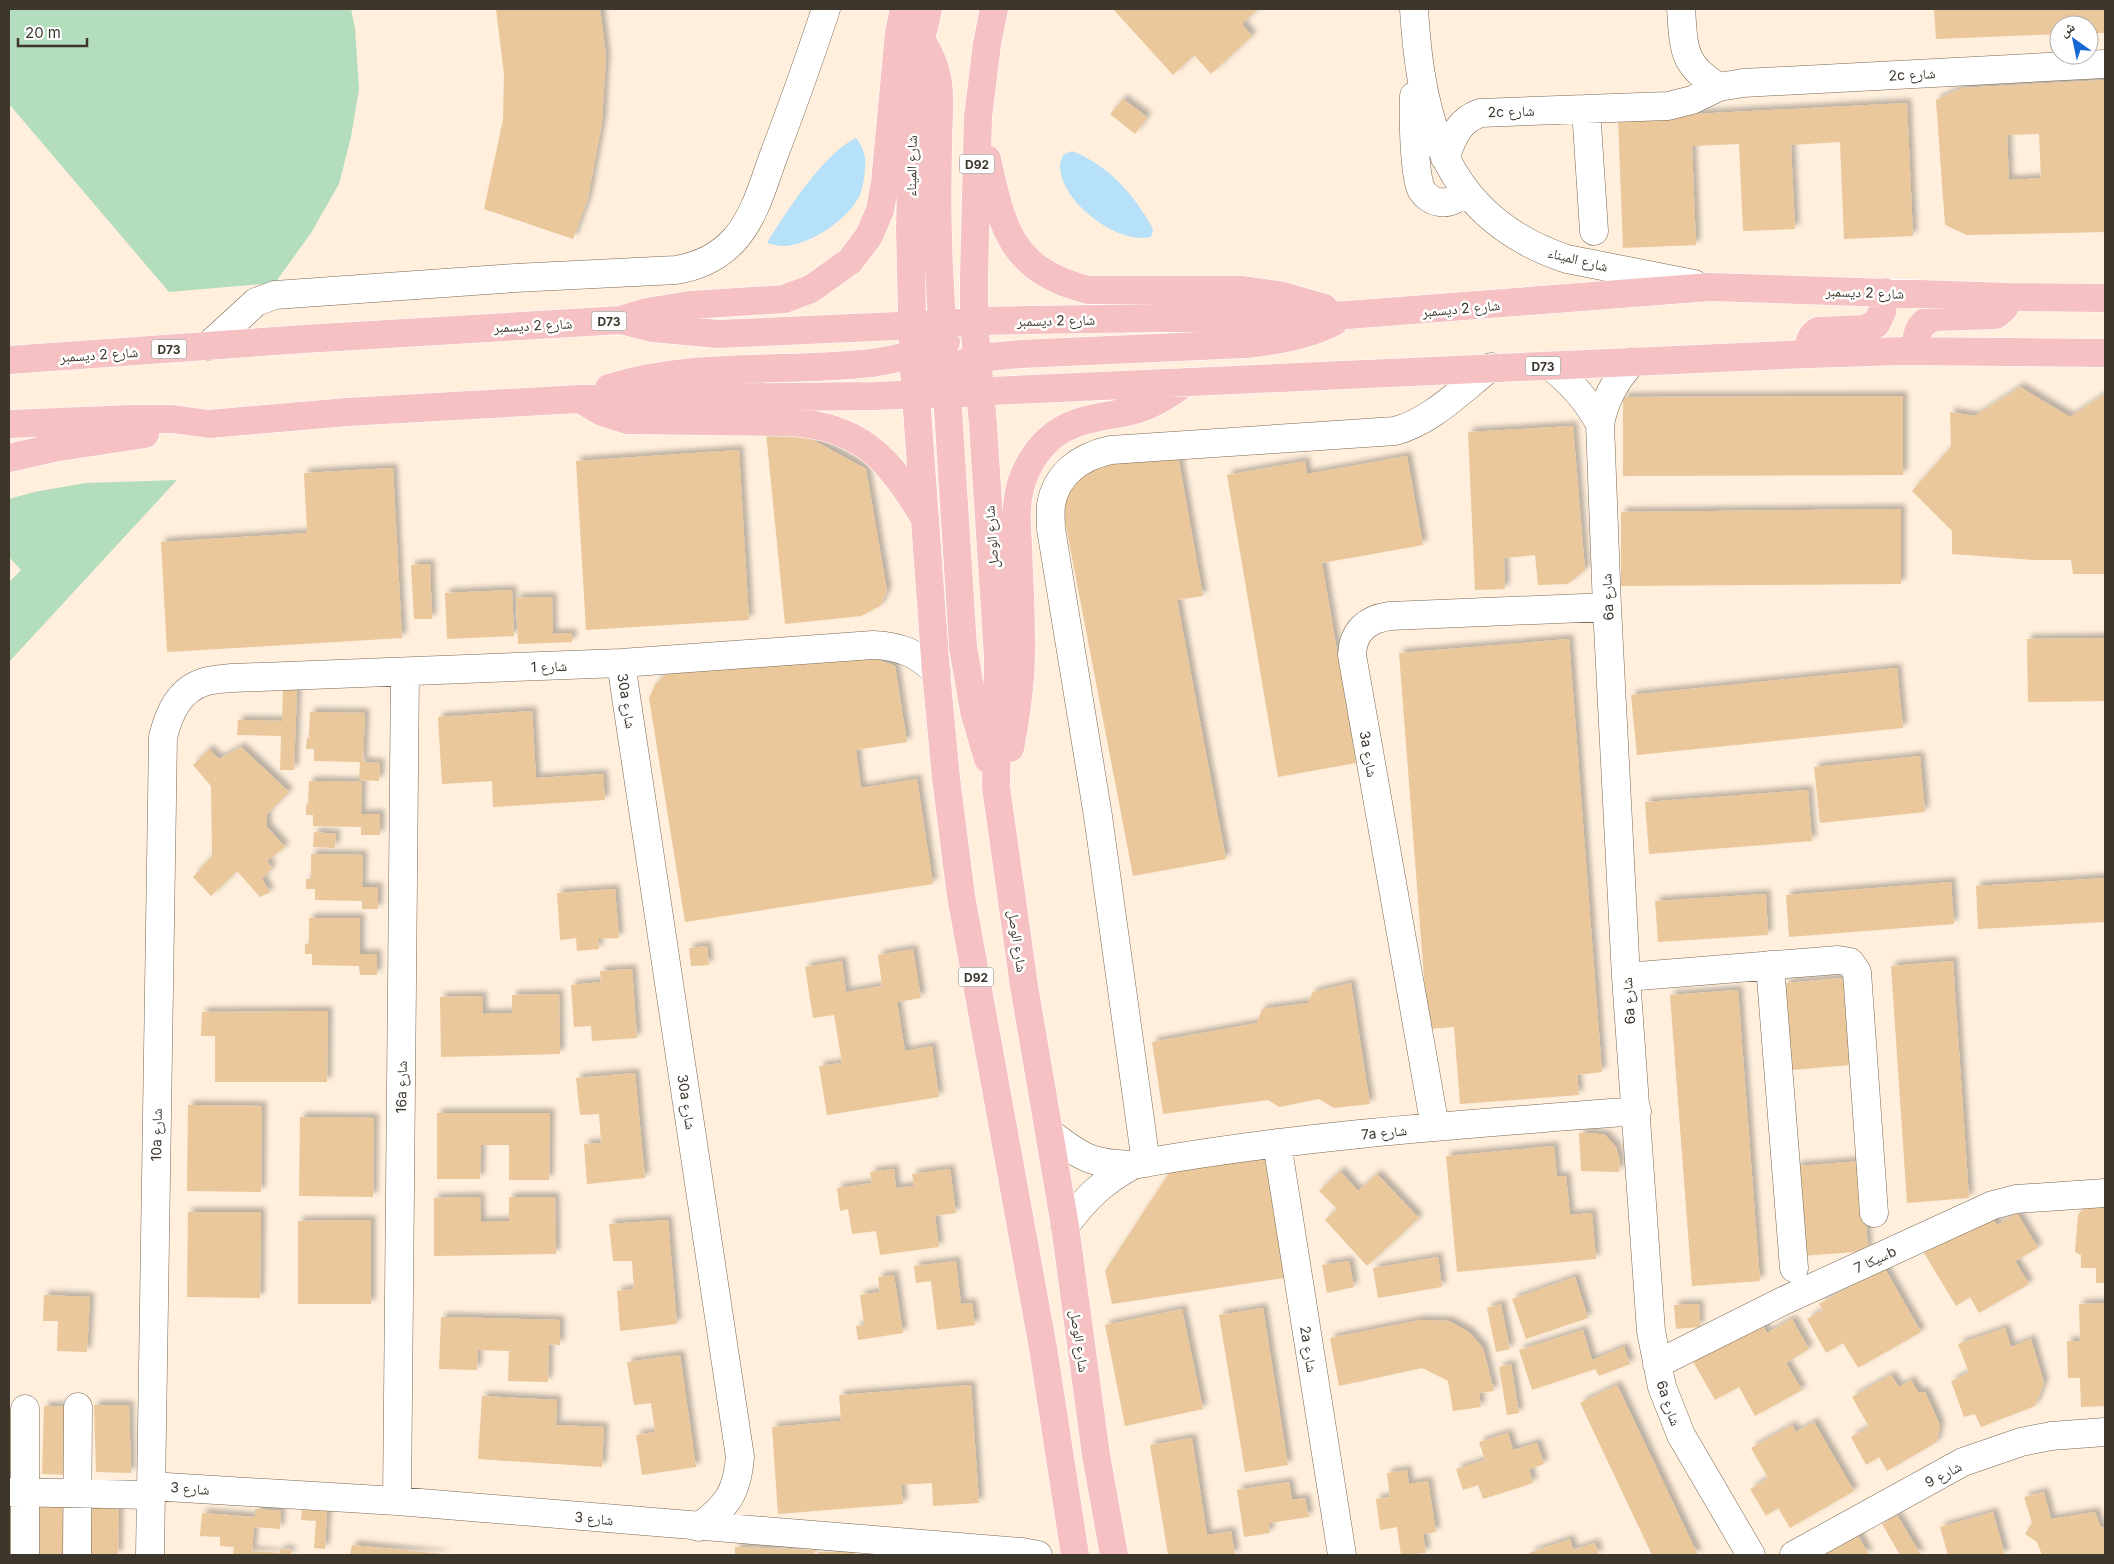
<svg xmlns="http://www.w3.org/2000/svg" width="2114" height="1564" font-family="Inter,'Noto Naskh Arabic',sans-serif">
  <style>
    .green { fill: #b3ddbc }
    .water { fill: #b7e0f9 }
    .building { fill: #eac89c; fill-rule: evenodd; filter: url(#shadow) }
    .lines { fill: none; stroke-linecap: round; stroke-linejoin: round }
    .minor-casing { stroke: #796853; stroke-width: 29 }
    .major-casing { stroke: #fff; stroke-width: 29 }
    .minor { stroke: #fff; stroke-width: 28 }
    .major { stroke: #f5c1c2; stroke-width: 28 }
    .labels { text-anchor: middle; dominant-baseline: central; stroke-width: 5; stroke-linejoin: round; paint-order: stroke }
    .shield { fill: #fff; stroke: #77726b; stroke-width: 1 }
    .shield-label { font-size: 12px; font-weight: bold; fill: #3d362c }
    .street-label { font-size: 14px; fill: #3d362c; stroke: #fff }
  </style>
  <defs>
    <filter id="shadow"><feDropShadow dx="4.5" dy="-4.5" stdDeviation="2.5" flood-color="#0004"/></filter>
  </defs>
  <rect width="100%" height="100%" fill="#ffefdc"/>
  <path class="green" d="M 9,9 L 351,9 L 355,28 L 359,89 L 351,137 L 339,184 L 311,233 L 275,283 L 169,292 L 9,104 Z
    M 177,480 L 9,662 L 9,582 L 21,570 L 9,557 L 9,499 L 34,492 L 86,483 Z"/>
  <path class="water" d="M 856,138 C 864,148 866,157 865,170 C 864,179 863,189 859,197 C 847,220 809,246 783,246 C 778,246 772,244 767,243 C 785,213 825,152 856,138 Z
    M 1072,151 C 1108,165 1135,195 1153,229 L 1151,237 C 1117,245 1060,201 1060,166 C 1060,162 1062,158 1063,155 Z"/>
  <path class="building" d="M 496,9 L 600,9 L 606,56 L 602,122 L 588,198 L 573,239 L 484,209 L 503,120 L 504,74 Z
    M 1113,9 L 1258,9 L 1242,24 L 1252,36 L 1211,74 L 1194,55 L 1173,75 Z
    M 1934,9 L 2105,9 L 2105,33 L 2089,33 L 2089,25 L 2059,25 L 2059,34 L 1936,39 Z
    M 2105,80 L 2105,232 L 1967,235 L 1945,225 L 1936,100 L 1962,88 ZM 2039,134 L 2041,178 L 2009,180 L 2007,135 Z
    M 1123,99 L 1147,117 L 1135,134 L 1110,114 Z
    M 1907,103 L 1913,236 L 1844,239 L 1840,142 L 1791,145 L 1795,229 L 1743,231 L 1739,144 L 1692,146 L 1696,245 L 1623,248 L 1618,118 Z
    M 2020,387 L 2070,417 L 2105,394 L 2105,574 L 2073,574 L 2071,560 L 2034,560 L 1952,554 L 1952,531 L 1912,491 L 1951,447 L 1950,412 L 1975,416 Z
    M 1903,396 L 1903,475 L 1623,476 L 1623,397 Z
    M 1573,426 L 1585,570 L 1568,584 L 1538,585 L 1535,555 L 1504,558 L 1505,589 L 1475,590 L 1468,432 Z
    M 766,432 L 798,432 L 866,469 L 887,591 L 880,606 L 861,616 L 785,624 Z
    M 739,450 L 749,620 L 586,630 L 576,461 Z
    M 1178,456 L 1203,596 L 1177,600 L 1226,859 L 1133,876 L 1060,495 L 1078,468 Z
    M 1407,456 L 1423,545 L 1322,563 L 1356,763 L 1278,777 L 1227,475 L 1305,461 L 1307,474 Z
    M 393,468 L 402,638 L 167,652 L 161,542 L 307,533 L 304,473 Z
    M 1901,509 L 1901,584 L 1621,586 L 1621,512 Z
    M 430,564 L 432,619 L 414,619 L 411,565 Z
    M 512,590 L 514,636 L 447,639 L 445,593 Z
    M 552,597 L 553,634 L 572,633 L 572,642 L 518,644 L 516,598 Z
    M 2105,638 L 2105,701 L 2028,702 L 2027,639 Z
    M 1569,639 L 1602,1072 L 1577,1075 L 1579,1095 L 1460,1104 L 1454,1027 L 1428,1029 L 1399,653 Z
    M 861,653 L 895,666 L 907,742 L 856,750 L 861,788 L 917,779 L 933,884 L 685,922 L 649,698 L 656,683 L 674,668 Z
    M 1897,668 L 1903,728 L 1637,755 L 1631,695 Z
    M 283,690 L 297,690 L 294,770 L 280,770 L 281,736 L 237,735 L 238,720 L 282,721 Z
    M 532,711 L 536,778 L 603,774 L 605,800 L 493,807 L 492,781 L 442,784 L 438,717 Z
    M 310,712 L 365,713 L 363,762 L 380,763 L 379,781 L 359,780 L 360,762 L 314,761 L 314,749 L 306,749 L 307,738 L 309,738 Z
    M 241,747 L 289,792 L 267,814 L 267,827 L 285,847 L 267,861 L 272,868 L 262,879 L 270,892 L 260,897 L 237,871 L 211,896 L 193,877 L 212,856 L 211,786 L 193,765 L 209,749 L 219,759 Z
    M 1920,756 L 1925,812 L 1820,823 L 1814,767 Z
    M 309,781 L 362,782 L 361,814 L 380,814 L 380,835 L 361,835 L 361,827 L 313,826 L 313,815 L 306,815 L 306,804 L 308,805 Z
    M 1808,790 L 1812,841 L 1649,854 L 1645,802 Z
    M 314,832 L 336,834 L 335,848 L 313,847 Z
    M 311,854 L 363,855 L 362,887 L 378,887 L 378,909 L 362,909 L 362,901 L 315,900 L 315,889 L 306,889 L 306,879 L 311,879 Z
    M 2105,878 L 2105,922 L 1978,929 L 1976,886 Z
    M 1951,882 L 1954,924 L 1789,937 L 1786,895 Z
    M 615,889 L 619,938 L 598,939 L 599,949 L 577,951 L 576,938 L 560,940 L 557,893 Z
    M 1766,894 L 1768,935 L 1658,942 L 1655,901 Z
    M 309,918 L 360,918 L 360,954 L 377,954 L 377,975 L 360,975 L 359,966 L 312,965 L 312,954 L 305,954 L 305,944 L 309,944 Z
    M 707,946 L 709,965 L 691,966 L 689,948 Z
    M 913,949 L 921,998 L 897,1002 L 905,1051 L 932,1046 L 939,1097 L 827,1115 L 819,1066 L 842,1063 L 834,1015 L 813,1018 L 805,967 L 842,961 L 846,992 L 882,986 L 878,955 Z
    M 1953,961 L 1969,1198 L 1907,1203 L 1891,966 Z
    M 632,969 L 637,1038 L 592,1041 L 591,1026 L 574,1027 L 571,985 L 601,982 L 600,971 Z
    M 1843,978 L 1850,1065 L 1792,1070 L 1785,983 Z
    M 1351,983 L 1370,1104 L 1334,1108 L 1319,1099 L 1279,1107 L 1268,1100 L 1163,1114 L 1152,1042 L 1257,1023 L 1262,1009 L 1308,1003 L 1313,992 Z
    M 1738,990 L 1760,1281 L 1692,1286 L 1670,995 Z
    M 559,994 L 560,1054 L 441,1057 L 440,997 L 482,996 L 483,1014 L 512,1013 L 512,995 Z
    M 328,1011 L 327,1082 L 215,1082 L 215,1036 L 201,1036 L 202,1012 Z
    M 635,1073 L 645,1178 L 587,1184 L 584,1144 L 601,1143 L 599,1114 L 580,1115 L 576,1078 Z
    M 188,1105 L 262,1106 L 261,1192 L 187,1191 Z
    M 437,1113 L 550,1113 L 549,1180 L 509,1180 L 509,1145 L 481,1145 L 480,1179 L 437,1179 Z
    M 300,1117 L 374,1118 L 373,1197 L 299,1196 Z
    M 1579,1133 L 1592,1133 L 1605,1135 L 1616,1147 L 1620,1161 L 1619,1172 L 1581,1171 Z
    M 1554,1146 L 1557,1177 L 1566,1176 L 1570,1215 L 1592,1213 L 1596,1259 L 1457,1272 L 1446,1156 Z
    M 1267,1159 L 1284,1278 L 1112,1304 L 1105,1271 L 1177,1161 Z
    M 1862,1161 L 1868,1251 L 1802,1256 L 1796,1166 Z
    M 894,1169 L 896,1188 L 914,1186 L 912,1174 L 950,1169 L 956,1213 L 935,1216 L 939,1247 L 880,1255 L 876,1231 L 852,1234 L 848,1209 L 840,1211 L 837,1188 L 872,1183 L 870,1172 Z
    M 1340,1171 L 1358,1191 L 1377,1174 L 1419,1218 L 1367,1266 L 1325,1220 L 1337,1209 L 1319,1191 Z
    M 480,1197 L 481,1222 L 509,1221 L 509,1197 L 555,1197 L 556,1254 L 434,1256 L 434,1198 Z
    M 2089,1201 L 2105,1201 L 2105,1283 L 2096,1283 L 2096,1268 L 2081,1268 L 2081,1255 L 2075,1252 L 2078,1215 Z
    M 188,1212 L 261,1212 L 260,1298 L 187,1297 Z
    M 2017,1213 L 2038,1248 L 2015,1261 L 2029,1284 L 1979,1313 L 1970,1297 L 1956,1306 L 1924,1253 L 1990,1214 L 1997,1225 Z
    M 371,1220 L 371,1304 L 298,1304 L 298,1221 Z
    M 668,1220 L 677,1324 L 620,1331 L 617,1291 L 634,1289 L 632,1261 L 613,1261 L 609,1224 Z
    M 1438,1257 L 1442,1287 L 1378,1298 L 1373,1268 Z
    M 956,1261 L 961,1304 L 972,1303 L 975,1325 L 937,1330 L 931,1281 L 916,1283 L 914,1266 Z
    M 1349,1261 L 1354,1287 L 1327,1293 L 1322,1265 Z
    M 1884,1267 L 1921,1332 L 1858,1368 L 1843,1343 L 1826,1353 L 1807,1319 L 1823,1310 L 1819,1304 Z
    M 894,1275 L 903,1333 L 858,1340 L 856,1326 L 864,1325 L 860,1295 L 880,1292 L 878,1277 Z
    M 1575,1277 L 1588,1318 L 1526,1339 L 1512,1299 Z
    M 44,1295 L 90,1297 L 87,1352 L 57,1351 L 58,1321 L 43,1321 Z
    M 2105,1303 L 2105,1406 L 2081,1407 L 2080,1378 L 2068,1378 L 2067,1341 L 2080,1341 L 2079,1304 Z
    M 1501,1304 L 1510,1349 L 1496,1352 L 1487,1308 Z
    M 1699,1304 L 1700,1327 L 1676,1329 L 1674,1305 Z
    M 1263,1308 L 1288,1465 L 1245,1472 L 1219,1315 Z
    M 1182,1309 L 1203,1409 L 1125,1426 L 1105,1325 Z
    M 441,1317 L 560,1320 L 560,1345 L 549,1344 L 548,1382 L 508,1381 L 509,1351 L 478,1350 L 477,1370 L 439,1369 Z
    M 1760,1319 L 1767,1333 L 1792,1319 L 1809,1349 L 1786,1363 L 1802,1390 L 1755,1416 L 1739,1387 L 1715,1400 L 1691,1358 Z
    M 1420,1320 L 1449,1321 L 1469,1332 L 1483,1348 L 1494,1391 L 1479,1393 L 1481,1407 L 1453,1411 L 1448,1381 L 1422,1368 L 1339,1386 L 1330,1338 Z
    M 2005,1328 L 2011,1347 L 2031,1339 L 2044,1383 L 2035,1406 L 1981,1427 L 1975,1414 L 1964,1417 L 1951,1381 L 1969,1373 L 1958,1344 Z
    M 1583,1330 L 1592,1360 L 1624,1347 L 1630,1364 L 1599,1376 L 1595,1369 L 1532,1390 L 1519,1350 Z
    M 680,1355 L 696,1467 L 642,1475 L 636,1435 L 655,1432 L 651,1403 L 634,1405 L 627,1362 Z
    M 1511,1364 L 1519,1413 L 1507,1415 L 1499,1367 Z
    M 1891,1375 L 1899,1387 L 1911,1380 L 1918,1392 L 1925,1392 L 1940,1425 L 1937,1442 L 1887,1471 L 1879,1457 L 1866,1465 L 1851,1437 L 1869,1427 L 1852,1397 Z
    M 971,1385 L 979,1503 L 933,1506 L 932,1483 L 901,1485 L 903,1504 L 778,1514 L 772,1427 L 841,1421 L 839,1395 Z
    M 1617,1385 L 1698,1555 L 1652,1555 L 1580,1403 Z
    M 482,1396 L 557,1400 L 556,1425 L 604,1427 L 602,1467 L 478,1459 Z
    M 94,1405 L 129,1405 L 131,1473 L 96,1472 Z
    M 44,1406 L 74,1407 L 72,1475 L 42,1474 Z
    M 9,1409 L 20,1409 L 19,1476 L 9,1476 Z
    M 1814,1422 L 1854,1491 L 1790,1528 L 1778,1508 L 1766,1516 L 1750,1489 L 1768,1478 L 1751,1448 L 1792,1425 L 1796,1432 Z
    M 1508,1433 L 1513,1450 L 1537,1443 L 1544,1464 L 1529,1469 L 1533,1483 L 1483,1499 L 1478,1485 L 1463,1490 L 1456,1469 L 1485,1460 L 1479,1442 Z
    M 1192,1438 L 1207,1535 L 1231,1531 L 1235,1555 L 1168,1555 L 1150,1445 Z
    M 1407,1470 L 1409,1484 L 1428,1481 L 1436,1532 L 1423,1534 L 1426,1553 L 1401,1555 L 1397,1527 L 1380,1530 L 1376,1499 L 1390,1497 L 1387,1473 Z
    M 1289,1482 L 1292,1500 L 1305,1498 L 1309,1517 L 1269,1523 L 1270,1533 L 1244,1537 L 1237,1490 Z
    M 2044,1492 L 2051,1519 L 2095,1512 L 2100,1526 L 2105,1528 L 2105,1555 L 2042,1555 L 2037,1542 L 2025,1534 L 2032,1523 L 2024,1497 Z
    M 39,1501 L 69,1502 L 67,1555 L 37,1555 Z
    M 9,1505 L 16,1505 L 18,1555 L 9,1555 Z
    M 89,1507 L 119,1507 L 118,1555 L 89,1555 Z
    M 255,1509 L 281,1511 L 280,1529 L 254,1527 L 252,1551 L 280,1553 L 280,1549 L 291,1550 L 291,1555 L 233,1555 L 234,1547 L 220,1546 L 220,1537 L 200,1536 L 202,1513 L 255,1517 Z
    M 302,1510 L 327,1511 L 325,1549 L 314,1548 L 316,1521 L 301,1520 Z
    M 1993,1512 L 2005,1555 L 1948,1555 L 1940,1527 Z
    M 1897,1515 L 1921,1555 L 1900,1555 L 1882,1524 Z
    M 1855,1530 L 1869,1555 L 1823,1555 L 1820,1550 Z
    M 1570,1539 L 1573,1550 L 1595,1543 L 1599,1555 L 1530,1555 L 1529,1553 Z
    M 352,1545 L 443,1554 L 443,1555 L 350,1555 Z
    M 735,1547 L 815,1550 L 814,1555 L 735,1555 Z
    M 834,1548 L 855,1548 L 855,1555 L 818,1555 L 818,1552 L 834,1552 Z"/>
  <g class="lines">
    <g class="minor-casing">
      <path id="minor" d="M 1414,9 C 1421,124 1446,219 1567,259 L 1694,284
        M 1681,9 C 1684,49 1682,65 1719,87
        M 1414,96 C 1413,116 1414,172 1421,189 C 1424,195 1432,201 1439,202 C 1451,204 1458,198 1465,190
        M 1586,109 L 1594,231
        M 1445,158 C 1453,137 1458,121 1480,113 L 1668,106 L 1692,100 L 1719,87 L 1743,83 L 2105,64
        M 208,346 L 256,302 L 275,295 L 515,278 L 676,270 C 700,266 719,257 735,239 C 756,215 764,181 775,152 C 793,105 810,57 826,9
        M 1632,362 C 1615,381 1605,399 1600,424 L 1607,607 L 1626,977 L 1651,1331 L 1662,1387 L 1681,1435 L 1751,1555
        M 1550,366 C 1571,382 1587,400 1600,424
        M 621,663 L 740,1457 C 737,1493 727,1506 699,1527
        M 1770,965 L 1794,1268
        M 1626,977 L 1838,960 L 1850,962 L 1857,972 L 1874,1213
        M 1435,1127 L 1352,655 C 1353,631 1367,619 1390,616 L 1607,607
        M 1050,1133 C 1082,1158 1092,1164 1133,1165 C 1299,1135 1468,1124 1637,1111
        M 1277,1143 L 1342,1555
        M 1146,1163 L 1098,816 L 1051,529 C 1051,521 1050,512 1051,505 C 1056,473 1082,456 1111,450 L 1395,431 C 1432,421 1461,390 1491,367
        M 1065,1226 C 1086,1198 1102,1182 1133,1165
        M 1657,1364 L 1783,1301 L 1993,1205 L 2016,1199 L 2105,1193
        M 25,1409 L 25,1555
        M 150,1486 L 397,1501 L 1022,1552 L 1038,1555
        M 9,1492 L 150,1495
        M 397,1501 L 405,672
        M 77,1555 L 78,1407
        M 150,1555 L 163,737 C 169,713 179,690 204,682 C 213,679 223,679 232,678 L 621,663 L 873,645 C 900,646 917,653 936,672
        M 1794,1555 L 1963,1462 L 2021,1442 L 2051,1436 L 2105,1432"/>
    </g>
    <g class="major-casing">
      <path id="major" d="M 928,9 L 921,40 L 912,135 L 910,229 L 913,355 L 936,672 L 946,778 L 961,896 L 1043,1348 L 1075,1555
        M 994,9 L 987,44 L 978,117 L 974,277 L 974,321 L 983,425 L 998,657 L 996,787 L 1024,986 L 1065,1226 L 1096,1455 L 1114,1555
        M 921,40 C 946,77 938,104 938,147 C 937,193 937,239 940,285 C 941,304 941,323 946,342
        M 987,159 C 1002,229 1012,271 1088,290 L 1242,290 L 1279,295 L 1324,308
        M 624,319 L 647,312 L 690,305 L 784,299 L 811,289 L 850,261 L 869,236 L 880,210 L 885,183 L 899,33 L 904,9
        M 912,325 L 934,360 L 947,393 L 963,647 L 974,711 L 988,759
        M 1915,351 C 1916,334 1918,322 1936,317 L 1996,315 L 2004,308 L 2008,297
        M 1808,354 C 1809,343 1809,337 1818,331 L 1863,329 L 1876,324 L 1882,312 L 1885,292
        M 9,360 L 304,339 L 621,320 L 652,328 L 718,334 L 942,324 L 974,321 L 1347,315 L 1710,287 L 2008,297 L 2105,298
        M 926,385 L 940,372 L 978,358 L 1021,354 L 1245,344 C 1276,341 1306,336 1334,322
        M 609,388 C 675,367 745,370 813,367 C 854,365 892,364 929,348
        M 585,402 L 602,412 L 627,420 L 789,422 C 859,426 888,457 922,514
        M 9,424 L 132,419 L 172,419 L 209,424 L 347,412 L 579,399 L 875,396 L 947,393 L 1808,354 L 1902,351 L 2105,353
        M 9,458 L 53,448 L 145,434
        M 1010,748 C 1017,712 1022,676 1021,639 C 1021,608 1019,576 1018,545 C 1017,526 1015,506 1020,488 C 1024,471 1035,452 1048,440 C 1070,420 1095,418 1122,413 C 1146,409 1167,397 1185,382"/>
    </g>
    <use href="#minor" class="minor"/>
    <use href="#major" class="major"/>
  </g>
  <g class="labels">
    <g class="shield">
      <rect x="959.5" y="154.5" width="35" height="19" rx="4"/>
      <rect x="591.5" y="311.5" width="35" height="19" rx="4"/>
      <rect x="151.5" y="339.5" width="35" height="19" rx="4"/>
      <rect x="1525.5" y="356.5" width="35" height="19" rx="4"/>
      <rect x="958.5" y="967.5" width="35" height="19" rx="4"/>
    </g>
    <g class="shield-label">
      <text x="977" y="164">D92</text>
      <text x="609" y="321">D73</text>
      <text x="169" y="349">D73</text>
      <text x="1543" y="366">D73</text>
      <text x="976" y="977">D92</text>
    </g>
    <g class="street-label">
      <text transform="translate(1912 74) rotate(-3)">2c شارع</text>
      <text transform="translate(1511 111) rotate(-2)">2c شارع</text>
      <text transform="translate(911 166) rotate(-89)">شارع الميناء</text>
      <text transform="translate(1578 259) rotate(14)">شارع الميناء</text>
      <text transform="translate(1865 292) rotate(2)">شارع 2 ديسمبر</text>
      <text transform="translate(1461 308) rotate(-5)">شارع 2 ديسمبر</text>
      <text transform="translate(1056 320) rotate(-1)">شارع 2 ديسمبر</text>
      <text transform="translate(533 325) rotate(-3)">شارع 2 ديسمبر</text>
      <text transform="translate(99 354) rotate(-4)">شارع 2 ديسمبر</text>
      <text transform="translate(991 537) rotate(-94)">شارع الوصل</text>
      <text transform="translate(1607 597) rotate(-93)">6a شارع</text>
      <text transform="translate(549 666) rotate(-2)">شارع 1</text>
      <text transform="translate(627 701) rotate(81)">30a شارع</text>
      <text transform="translate(1369 754) rotate(80)">3a شارع</text>
      <text transform="translate(1018 941) rotate(82)">شارع الوصل</text>
      <text transform="translate(1628 1001) rotate(-94)">6a شارع</text>
      <text transform="translate(401 1087) rotate(-89)">16a شارع</text>
      <text transform="translate(687 1102) rotate(81)">30a شارع</text>
      <text transform="translate(1384 1132) rotate(-6)">7a شارع</text>
      <text transform="translate(156 1135) rotate(-89)">10a شارع</text>
      <text transform="translate(1875 1259) rotate(-25)">سيكا 7b</text>
      <text transform="translate(1080 1341) rotate(82)">شارع الوصل</text>
      <text transform="translate(1309 1349) rotate(81)">2a شارع</text>
      <text transform="translate(1669 1403) rotate(71)">6a شارع</text>
      <text transform="translate(1943 1474) rotate(-28)">شارع 9</text>
      <text transform="translate(190 1488) rotate(4)">شارع 3</text>
      <text transform="translate(594 1518) rotate(5)">شارع 3</text>
    </g>
  </g>
  <rect width="2114" height="1564" fill="none" stroke="#3d362c" stroke-width="20"/>
  <g transform="translate(2074 40) rotate(327)"><circle r="24" fill="#ffffff" stroke="#b1afab"/>
  <path d="M0-4L9 19L0 12L-9 19Z" fill="#1668d2"/>
  <text y="-8" font-size="14" font-weight="bold" text-anchor="middle" fill="#3d362c">ش</text>
  </g>
  <path d="M18 38v8h69v-8" fill="none" stroke="#3d362c" stroke-width="2.5"/>
  <text x="25" y="38" font-size="15" fill="#3d362c" stroke="#ffffff" stroke-width="4" paint-order="stroke">20 m</text>
</svg>
